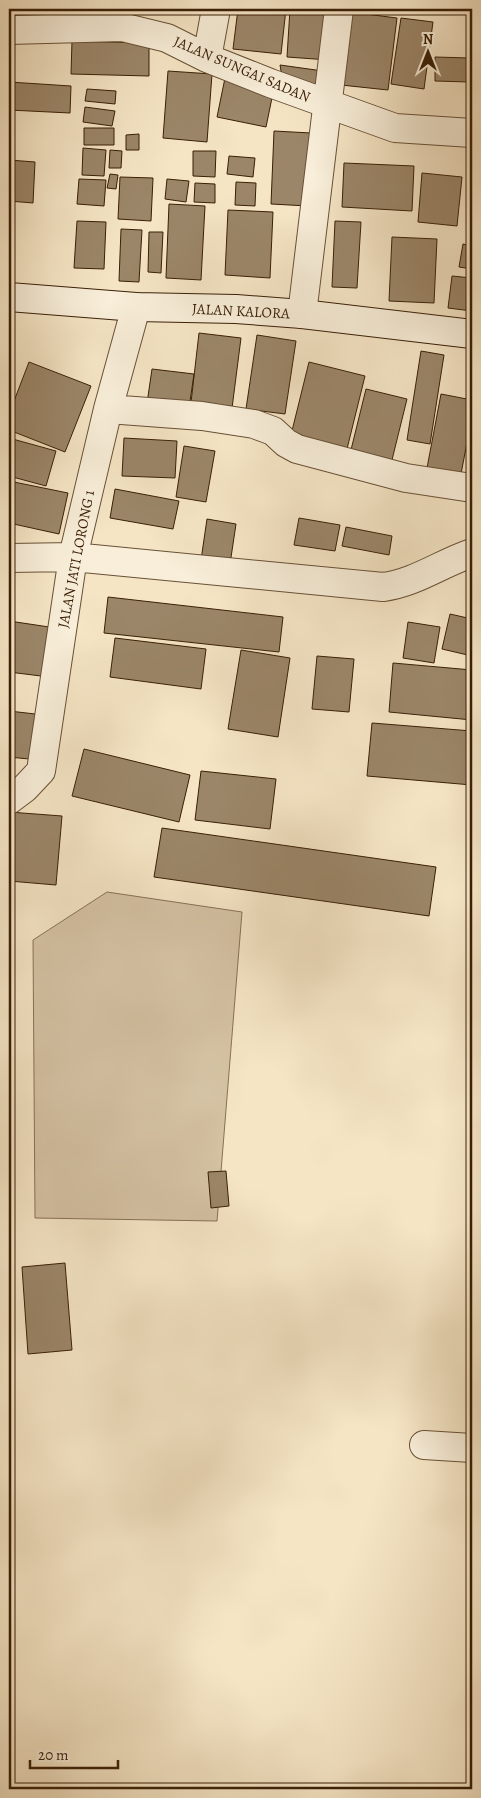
<svg xmlns="http://www.w3.org/2000/svg" width="481" height="1798" font-family="Alegreya,serif">
  <style>
    .green { fill: #d5c3a5; stroke: #887156 }
    .building { fill: #9b8669; stroke: #3a1f06 }
    .lines { fill: none; stroke-linecap: round; stroke-linejoin: round }
    .street-casing { stroke: #695036; stroke-width: 30 }
    .secondary-casing { stroke: #3a1f06; stroke-width: 30 }
    .street { stroke: #f8eed9; stroke-width: 28 }
    .secondary { stroke: #f8eed9; stroke-width: 28 }
    .labels { text-anchor: middle; dominant-baseline: central; stroke-width: 5; stroke-linejoin: round; paint-order: stroke }
    .street-label { font-size: 15px; fill: #3a1f06; stroke: #f8eed9 }
  </style>
  <rect width="100%" height="100%" fill="#f5e5c5"/>
  <filter id="stains"><feTurbulence type="fractalNoise" baseFrequency=".004" numOctaves="4"/><feColorMatrix values="0 0 0 0 .2 0 0 0 0 .09 0 0 0 0 .02 0 0 0 .5 -.17"/></filter>
  <radialGradient id="worn" r=".72"><stop offset=".6" stop-color="#630" stop-opacity="0"/><stop offset="1" stop-color="#630" stop-opacity=".3"/></radialGradient>
  <path class="green" d="M 107,892 L 242,912 L 217,1221 L 35,1218 L 33,940 Z"/>
  <path class="building" d="M 36,9 L 113,9 L 113,18 L 36,18 Z
    M 238,9 L 286,9 L 281,54 L 233,49 Z
    M 290,9 L 333,9 L 329,60 L 287,57 Z
    M 392,9 L 435,9 L 434,13 Z
    M 350,12 L 397,18 L 388,90 L 341,85 Z
    M 401,18 L 433,22 L 424,89 L 391,84 Z
    M 72,41 L 149,43 L 149,76 L 71,74 Z
    M 435,57 L 470,58 L 469,82 L 435,81 Z
    M 280,65 L 323,71 L 316,84 L 283,82 Z
    M 168,71 L 212,74 L 207,142 L 163,138 Z
    M 225,78 L 274,88 L 266,127 L 217,117 Z
    M 9,82 L 71,86 L 70,113 L 9,110 Z
    M 87,89 L 116,91 L 115,104 L 85,101 Z
    M 85,107 L 115,111 L 112,126 L 83,122 Z
    M 84,128 L 114,128 L 114,145 L 84,145 Z
    M 274,131 L 311,133 L 308,206 L 271,204 Z
    M 139,134 L 139,150 L 126,150 L 126,135 Z
    M 83,148 L 106,150 L 104,176 L 82,175 Z
    M 110,150 L 122,151 L 121,168 L 109,168 Z
    M 193,151 L 216,151 L 215,177 L 193,176 Z
    M 229,156 L 255,158 L 253,177 L 227,174 Z
    M 9,160 L 35,162 L 33,203 L 9,201 Z
    M 344,163 L 414,166 L 412,211 L 342,207 Z
    M 422,173 L 462,177 L 457,226 L 418,222 Z
    M 110,174 L 118,175 L 116,189 L 107,188 Z
    M 120,177 L 153,178 L 151,221 L 118,219 Z
    M 79,179 L 106,180 L 104,206 L 77,204 Z
    M 167,179 L 189,181 L 186,202 L 165,199 Z
    M 236,182 L 256,183 L 255,206 L 235,205 Z
    M 195,183 L 215,184 L 215,203 L 194,202 Z
    M 169,204 L 205,206 L 201,280 L 166,278 Z
    M 228,210 L 273,212 L 270,278 L 225,275 Z
    M 77,221 L 106,222 L 104,269 L 74,268 Z
    M 335,221 L 361,222 L 357,288 L 332,287 Z
    M 121,229 L 142,230 L 139,282 L 119,281 Z
    M 149,232 L 163,232 L 161,273 L 148,272 Z
    M 392,237 L 437,239 L 434,303 L 389,301 Z
    M 463,244 L 472,246 L 472,269 L 459,267 Z
    M 452,276 L 472,278 L 472,311 L 448,308 Z
    M 199,333 L 241,338 L 231,416 L 190,411 Z
    M 257,335 L 296,341 L 285,414 L 246,409 Z
    M 421,351 L 444,355 L 430,444 L 407,440 Z
    M 29,362 L 91,386 L 65,452 L 9,430 L 9,414 Z
    M 309,362 L 365,376 L 345,457 L 289,443 Z
    M 152,369 L 194,374 L 188,415 L 146,410 Z
    M 366,389 L 407,399 L 390,468 L 349,458 Z
    M 441,394 L 472,400 L 472,416 L 461,474 L 427,468 Z
    M 9,438 L 56,451 L 46,486 L 9,476 Z
    M 124,438 L 177,441 L 175,478 L 122,476 Z
    M 184,446 L 215,451 L 206,502 L 176,497 Z
    M 9,481 L 68,493 L 59,534 L 9,523 Z
    M 115,489 L 179,501 L 173,529 L 110,518 Z
    M 299,518 L 340,525 L 335,551 L 294,545 Z
    M 207,519 L 236,524 L 230,564 L 201,560 Z
    M 346,527 L 392,536 L 389,555 L 342,546 Z
    M 108,597 L 283,617 L 279,652 L 104,633 Z
    M 450,614 L 472,619 L 472,656 L 442,649 Z
    M 9,621 L 56,628 L 49,677 L 9,672 Z
    M 408,622 L 440,627 L 434,663 L 403,658 Z
    M 115,638 L 206,649 L 201,689 L 110,677 Z
    M 241,650 L 290,658 L 278,737 L 228,729 Z
    M 317,656 L 354,659 L 349,712 L 312,709 Z
    M 393,663 L 472,670 L 472,720 L 389,712 Z
    M 9,711 L 44,715 L 39,760 L 9,757 Z
    M 372,723 L 472,731 L 472,785 L 367,776 Z
    M 84,749 L 190,775 L 179,822 L 72,796 Z
    M 201,771 L 276,779 L 270,829 L 195,820 Z
    M 9,812 L 62,816 L 56,885 L 9,881 Z
    M 162,828 L 436,867 L 429,916 L 154,877 Z
    M 226,1171 L 229,1206 L 211,1208 L 208,1172 Z
    M 65,1263 L 72,1350 L 28,1354 L 22,1267 Z"/>
  <g class="lines">
    <g class="street-casing">
      <path id="street" d="M 9,30 L 122,27 L 167,38 L 207,58 L 270,83 L 395,128 L 472,133
        M 207,58 L 216,9
        M 302,314 L 339,9
        M 108,409 L 202,416 L 254,424 L 273,431 L 286,443 L 297,449 L 406,478 L 472,488
        M 9,558 L 73,557 L 383,587 C 415,583 442,563 472,553
        M 9,800 L 25,788 L 41,771 L 73,557 L 108,409 L 136,307
        M 424,1445 L 472,1448"/>
    </g>
    <g class="secondary-casing">
      <path id="secondary" d="M 9,297 L 136,307 L 236,309 L 302,314 L 472,334"/>
    </g>
    <use href="#street" class="street"/>
    <use href="#secondary" class="secondary"/>
  </g>
  <g class="labels">
    <g class="street-label">
      <text transform="translate(242 69) rotate(23)">JALAN SUNGAI SADAN</text>
      <text transform="translate(241 311) rotate(3)">JALAN KALORA</text>
      <text transform="translate(76 559) rotate(-79)">JALAN JATI LORONG 1</text>
    </g>
  </g>
  <rect width="481" height="1798" fill="none" stroke="#f5e5c5" stroke-width="30"/>
  <rect x="10" y="10" width="461" height="1778" fill="none" stroke="#3a1f06" stroke-width="2.5"/>
  <rect x="15" y="15" width="451" height="1768" fill="none" stroke="#3a1f06"/>
  <g transform="translate(428 52)" stroke="#f8eed9" stroke-width="4" paint-order="stroke">
  <path d="M0-4L9 19L0 12L-9 19Z" fill="#3a1f06"/>
  <text y="-8" font-size="14" font-weight="bold" text-anchor="middle" fill="#3a1f06">N</text>
  </g>
  <path d="M30 1760v8h88v-8" fill="none" stroke="#3a1f06" stroke-width="2.5"/>
  <text x="38" y="1760" font-size="15" fill="#3a1f06" stroke="#f8eed9" stroke-width="4" paint-order="stroke">20 m</text>
  <rect width="100%" height="100%" filter="url(#stains)"/>
  <rect width="100%" height="100%" fill="url(#worn)"/>
</svg>
